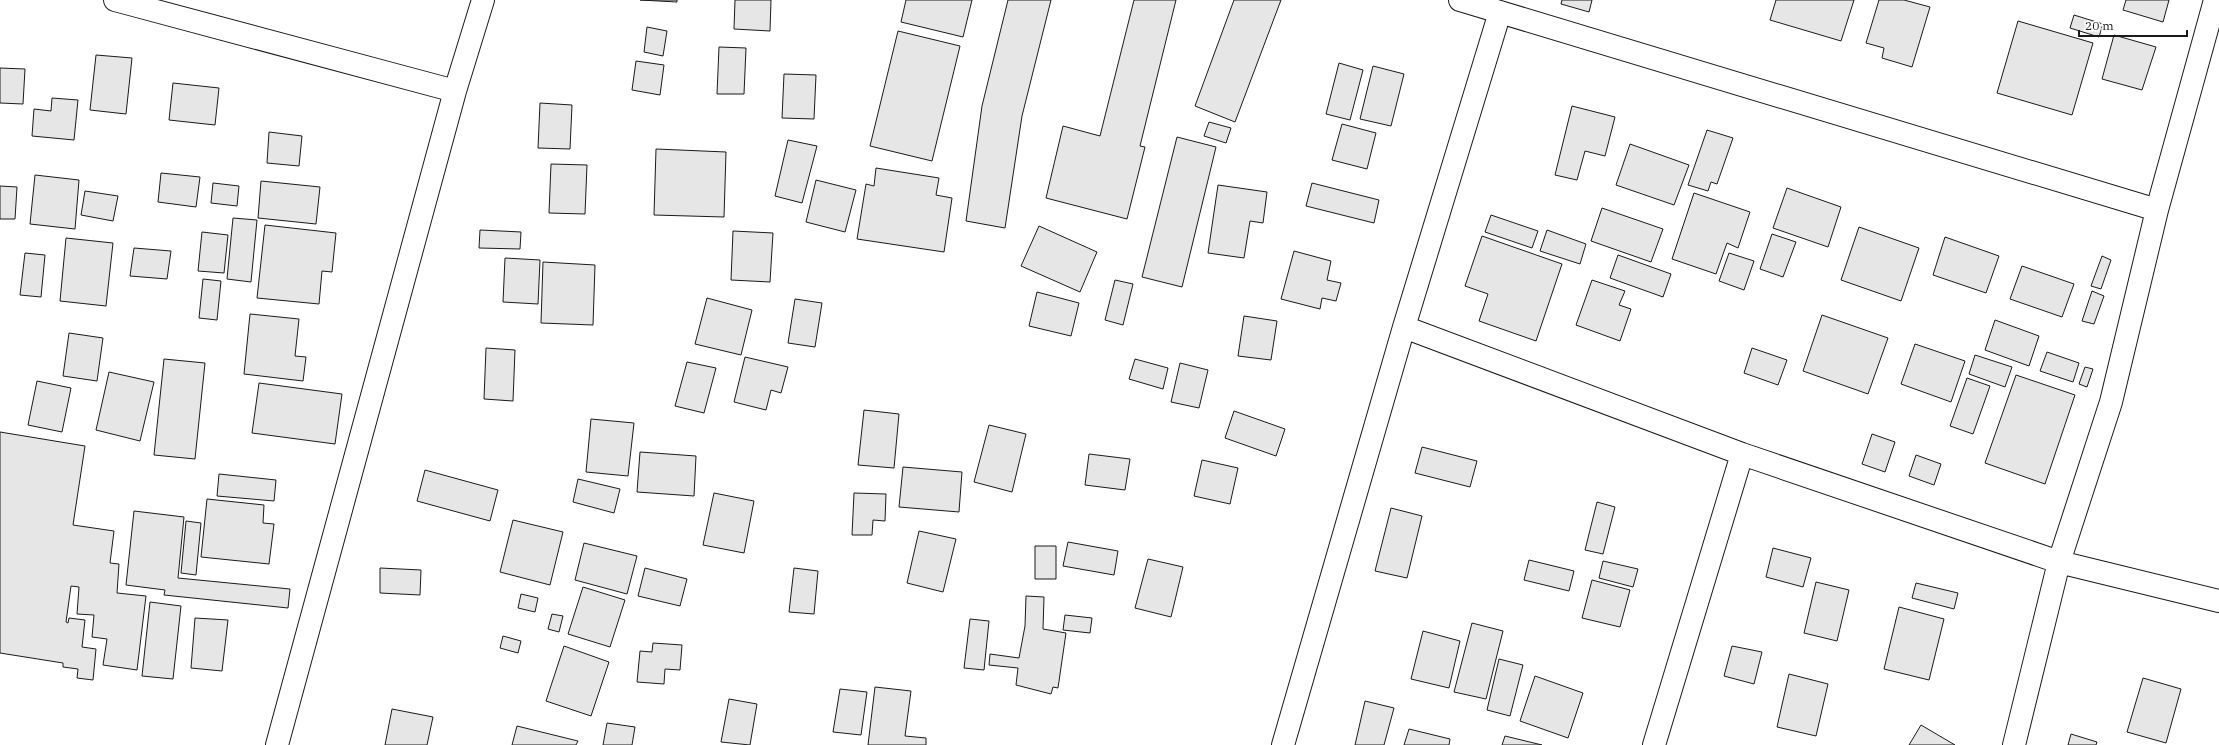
<svg xmlns="http://www.w3.org/2000/svg" width="2219" height="745" font-family="'IBM Plex Serif',serif">
  <style>
    .building { fill: #e6e6e6; stroke: #1a1a1a }
    .lines { fill: none; stroke-linecap: round; stroke-linejoin: round }
    .minor-casing { stroke: #1a1a1a; stroke-width: 24 }
    .minor { stroke: #fff; stroke-width: 22 }
  </style>
  <rect width="100%" height="100%" fill="#fff"/>
  <path class="building" d="M 640,0 L 677,0 L 677,2 Z
    M 735,0 L 771,0 L 770,31 L 734,29 Z
    M 906,0 L 972,0 L 963,37 L 901,22 Z
    M 1008,0 L 1051,0 L 1022,116 L 1005,228 L 966,221 L 982,106 Z
    M 1134,0 L 1176,0 L 1140,146 L 1145,147 L 1127,219 L 1046,198 L 1063,126 L 1100,136 Z
    M 1234,0 L 1281,0 L 1235,122 L 1195,106 Z
    M 1562,0 L 1592,0 L 1589,12 L 1561,4 Z
    M 1776,0 L 1854,0 L 1841,41 L 1770,20 Z
    M 1879,0 L 1904,0 L 1930,7 L 1912,67 L 1882,58 L 1884,48 L 1866,43 Z
    M 2126,0 L 2169,0 L 2163,22 L 2123,10 Z
    M 2074,15 L 2103,24 L 2099,37 L 2070,28 Z
    M 2018,21 L 2093,43 L 2072,115 L 1997,93 Z
    M 647,27 L 667,31 L 663,56 L 644,52 Z
    M 898,31 L 960,46 L 932,161 L 870,146 Z
    M 2114,35 L 2156,47 L 2142,90 L 2102,79 Z
    M 719,47 L 746,48 L 744,94 L 717,94 Z
    M 96,55 L 132,58 L 126,114 L 90,110 Z
    M 636,61 L 664,65 L 660,95 L 632,90 Z
    M 1339,63 L 1363,70 L 1350,120 L 1326,114 Z
    M 1373,66 L 1404,74 L 1391,126 L 1360,119 Z
    M 0,68 L 25,69 L 23,104 L 0,103 Z
    M 784,74 L 816,75 L 814,119 L 782,118 Z
    M 173,83 L 219,88 L 215,125 L 169,120 Z
    M 52,98 L 78,100 L 74,140 L 32,136 L 34,109 L 51,111 Z
    M 540,103 L 572,105 L 570,149 L 538,148 Z
    M 1572,106 L 1615,117 L 1605,156 L 1585,151 L 1577,180 L 1555,175 Z
    M 1209,122 L 1231,128 L 1226,143 L 1204,136 Z
    M 1342,124 L 1376,133 L 1367,169 L 1332,160 Z
    M 1707,130 L 1733,138 L 1717,184 L 1711,182 L 1708,191 L 1688,185 Z
    M 269,132 L 302,136 L 299,166 L 267,163 Z
    M 1177,137 L 1216,147 L 1182,287 L 1142,277 Z
    M 788,140 L 817,146 L 802,203 L 775,196 Z
    M 1630,144 L 1689,165 L 1674,205 L 1616,185 Z
    M 656,149 L 726,152 L 724,217 L 654,215 Z
    M 551,164 L 587,165 L 585,214 L 549,213 Z
    M 876,168 L 939,178 L 936,195 L 952,198 L 944,252 L 857,239 L 866,184 L 874,186 Z
    M 161,173 L 200,177 L 196,207 L 158,202 Z
    M 35,175 L 79,180 L 75,229 L 30,224 Z
    M 816,180 L 856,190 L 845,232 L 806,222 Z
    M 261,181 L 320,187 L 316,224 L 258,218 Z
    M 213,183 L 239,186 L 237,206 L 211,203 Z
    M 1312,183 L 1379,200 L 1374,223 L 1306,206 Z
    M 1218,185 L 1267,192 L 1263,223 L 1250,221 L 1244,258 L 1208,253 Z
    M 0,186 L 17,187 L 15,219 L 0,219 Z
    M 1787,188 L 1841,207 L 1828,247 L 1773,228 Z
    M 85,191 L 118,196 L 113,221 L 81,215 Z
    M 1694,193 L 1750,212 L 1738,248 L 1727,243 L 1716,274 L 1672,259 Z
    M 1602,208 L 1663,229 L 1651,262 L 1591,241 Z
    M 1491,215 L 1538,231 L 1532,248 L 1485,232 Z
    M 233,218 L 257,220 L 251,282 L 227,279 Z
    M 265,225 L 336,233 L 332,272 L 322,271 L 319,304 L 257,298 Z
    M 1039,226 L 1097,252 L 1080,292 L 1021,266 Z
    M 1859,227 L 1919,248 L 1901,301 L 1841,280 Z
    M 480,230 L 521,232 L 520,249 L 479,248 Z
    M 1547,230 L 1586,244 L 1580,264 L 1540,251 Z
    M 733,231 L 773,233 L 770,282 L 731,280 Z
    M 202,232 L 228,235 L 224,273 L 198,271 Z
    M 1772,234 L 1796,242 L 1783,277 L 1760,269 Z
    M 1482,236 L 1562,264 L 1536,341 L 1479,321 L 1488,294 L 1465,286 Z
    M 1945,237 L 1999,256 L 1986,293 L 1933,275 Z
    M 66,238 L 113,243 L 106,306 L 60,301 Z
    M 134,248 L 171,251 L 167,279 L 130,276 Z
    M 1294,251 L 1331,261 L 1327,280 L 1341,283 L 1336,301 L 1322,298 L 1320,309 L 1281,299 Z
    M 25,253 L 45,255 L 41,297 L 20,295 Z
    M 1729,253 L 1754,261 L 1744,290 L 1719,281 Z
    M 1618,255 L 1671,274 L 1663,297 L 1610,278 Z
    M 2102,256 L 2111,260 L 2101,289 L 2091,286 Z
    M 505,258 L 540,260 L 538,304 L 503,302 Z
    M 543,262 L 595,265 L 593,325 L 541,323 Z
    M 2022,266 L 2074,284 L 2062,317 L 2010,299 Z
    M 203,279 L 221,281 L 217,320 L 199,318 Z
    M 1115,280 L 1133,284 L 1123,325 L 1105,320 Z
    M 1592,280 L 1625,291 L 1619,305 L 1631,309 L 1620,341 L 1576,325 Z
    M 2092,291 L 2104,296 L 2094,324 L 2082,321 Z
    M 1037,292 L 1079,303 L 1071,336 L 1029,326 Z
    M 707,298 L 752,310 L 741,355 L 695,344 Z
    M 795,299 L 822,303 L 815,347 L 788,343 Z
    M 250,314 L 299,319 L 295,356 L 306,357 L 303,381 L 244,374 Z
    M 1822,315 L 1888,338 L 1868,394 L 1803,371 Z
    M 1244,316 L 1277,321 L 1271,360 L 1238,356 Z
    M 1995,320 L 2039,336 L 2029,366 L 1985,350 Z
    M 69,333 L 103,338 L 97,381 L 63,376 Z
    M 1915,344 L 1965,361 L 1951,402 L 1901,384 Z
    M 486,348 L 515,350 L 513,401 L 484,399 Z
    M 1752,348 L 1787,360 L 1778,385 L 1744,373 Z
    M 2047,352 L 2079,363 L 2073,382 L 2040,371 Z
    M 1975,355 L 2012,367 L 2005,387 L 1969,374 Z
    M 745,357 L 788,367 L 781,393 L 771,390 L 766,410 L 734,402 Z
    M 164,359 L 205,363 L 195,459 L 154,455 Z
    M 1135,359 L 1168,368 L 1163,389 L 1129,379 Z
    M 687,362 L 716,368 L 704,413 L 675,406 Z
    M 1180,363 L 1208,370 L 1199,408 L 1171,402 Z
    M 2085,367 L 2093,369 L 2087,387 L 2079,384 Z
    M 109,372 L 154,382 L 140,441 L 96,430 Z
    M 2016,375 L 2075,395 L 2045,484 L 1985,463 Z
    M 1967,378 L 1990,386 L 1973,434 L 1950,426 Z
    M 37,381 L 71,388 L 62,432 L 28,425 Z
    M 259,383 L 342,394 L 335,444 L 252,433 Z
    M 864,410 L 899,414 L 894,468 L 858,465 Z
    M 1234,411 L 1285,429 L 1276,456 L 1225,438 Z
    M 591,419 L 634,423 L 628,476 L 586,472 Z
    M 989,425 L 1026,434 L 1012,492 L 974,482 Z
    M 0,432 L 85,446 L 73,525 L 114,531 L 110,563 L 119,564 L 117,593 L 146,596 L 137,670 L 103,665 L 107,639 L 92,637 L 94,615 L 77,614 L 79,587 L 71,586 L 66,622 L 68,623 L 69,618 L 85,620 L 82,647 L 96,649 L 93,680 L 77,678 L 78,669 L 63,667 L 63,663 L 0,653 Z
    M 1872,434 L 1895,442 L 1885,472 L 1862,464 Z
    M 1422,447 L 1477,461 L 1470,487 L 1415,473 Z
    M 640,452 L 696,456 L 694,496 L 637,492 Z
    M 1089,454 L 1130,459 L 1125,490 L 1085,485 Z
    M 1916,455 L 1941,464 L 1934,485 L 1909,476 Z
    M 1202,460 L 1238,468 L 1230,504 L 1194,496 Z
    M 903,467 L 962,472 L 959,512 L 899,507 Z
    M 425,470 L 498,490 L 490,521 L 417,501 Z
    M 219,474 L 276,480 L 274,501 L 217,496 Z
    M 578,479 L 620,489 L 614,513 L 573,502 Z
    M 714,493 L 754,501 L 744,553 L 703,545 Z
    M 854,493 L 886,494 L 885,521 L 873,520 L 872,535 L 852,535 Z
    M 207,499 L 264,505 L 263,523 L 274,524 L 269,564 L 201,557 Z
    M 1597,502 L 1615,507 L 1603,554 L 1585,550 Z
    M 1391,508 L 1422,516 L 1407,578 L 1375,571 Z
    M 134,511 L 184,517 L 178,578 L 290,589 L 288,608 L 164,595 L 165,590 L 126,585 Z
    M 513,520 L 563,532 L 550,585 L 500,572 Z
    M 186,521 L 201,523 L 196,575 L 181,573 Z
    M 919,531 L 956,539 L 943,592 L 907,583 Z
    M 1068,542 L 1118,551 L 1114,575 L 1063,566 Z
    M 584,543 L 637,556 L 627,594 L 575,580 Z
    M 1035,546 L 1056,546 L 1056,579 L 1035,579 Z
    M 1773,548 L 1811,558 L 1803,587 L 1766,577 Z
    M 1148,559 L 1183,567 L 1171,617 L 1135,608 Z
    M 1529,560 L 1574,571 L 1569,591 L 1524,580 Z
    M 1603,561 L 1638,569 L 1633,587 L 1599,578 Z
    M 380,568 L 421,570 L 420,595 L 380,593 Z
    M 645,568 L 687,579 L 680,606 L 638,596 Z
    M 794,568 L 818,571 L 814,614 L 789,612 Z
    M 1592,580 L 1630,590 L 1620,627 L 1582,618 Z
    M 1816,582 L 1849,590 L 1837,641 L 1804,633 Z
    M 1916,583 L 1958,593 L 1954,609 L 1912,598 Z
    M 583,587 L 625,600 L 610,647 L 568,634 Z
    M 521,594 L 538,598 L 535,612 L 518,608 Z
    M 1026,596 L 1044,597 L 1043,629 L 1066,633 L 1058,688 L 1053,687 L 1051,694 L 1016,685 L 1018,668 L 989,665 L 990,654 L 1019,658 L 1025,626 Z
    M 150,602 L 181,606 L 173,679 L 142,676 Z
    M 1899,607 L 1944,619 L 1929,680 L 1884,669 Z
    M 552,614 L 563,616 L 559,632 L 548,629 Z
    M 1065,615 L 1092,618 L 1090,633 L 1063,630 Z
    M 195,618 L 228,620 L 222,671 L 191,668 Z
    M 970,619 L 989,621 L 984,670 L 964,668 Z
    M 1472,623 L 1503,631 L 1486,699 L 1454,692 Z
    M 1423,631 L 1460,641 L 1449,688 L 1411,679 Z
    M 503,636 L 521,641 L 518,653 L 500,648 Z
    M 653,643 L 682,645 L 680,670 L 665,669 L 664,684 L 637,682 L 640,651 L 652,652 Z
    M 564,646 L 609,662 L 591,716 L 546,701 Z
    M 1732,646 L 1762,652 L 1754,684 L 1724,676 Z
    M 1499,659 L 1523,665 L 1510,716 L 1487,710 Z
    M 1789,674 L 1828,684 L 1816,736 L 1777,727 Z
    M 1535,676 L 1583,693 L 1568,738 L 1520,721 Z
    M 2143,678 L 2181,689 L 2166,743 L 2127,732 Z
    M 875,687 L 911,691 L 905,736 L 926,738 L 926,745 L 868,745 Z
    M 840,689 L 867,692 L 861,735 L 833,732 Z
    M 729,699 L 757,704 L 750,745 L 721,742 Z
    M 1365,701 L 1394,708 L 1384,745 L 1355,745 Z
    M 392,709 L 433,717 L 427,745 L 385,745 Z
    M 607,723 L 635,727 L 632,745 L 603,745 Z
    M 1921,725 L 1955,745 L 1909,745 Z
    M 517,726 L 578,741 L 576,745 L 512,745 Z
    M 1409,729 L 1450,739 L 1449,745 L 1404,745 Z
    M 2071,734 L 2097,742 L 2096,745 L 2068,745 Z
    M 1505,736 L 1542,745 L 1502,745 Z"/>
  <g class="lines">
    <g class="minor-casing">
      <path id="minor" d="M 115,0 L 455,91
        M 1460,0 L 2157,210
        M 1404,327 L 1742,454 L 2059,562 L 2219,601
        M 277,745 L 455,91 L 483,0
        M 1283,745 L 1404,327 L 1500,12
        M 1654,745 L 1742,454
        M 2014,745 L 2059,562 L 2111,402 L 2157,210 L 2215,0"/>
    </g>
    <use href="#minor" class="minor"/>
  </g>
  <path d="M2079 30v6h108v-6" fill="none" stroke="#1a1a1a" stroke-width="2"/>
  <text x="2085" y="30" font-size="12" fill="#1a1a1a" stroke="#ffffff" stroke-width="3" paint-order="stroke">20 m</text>
</svg>
